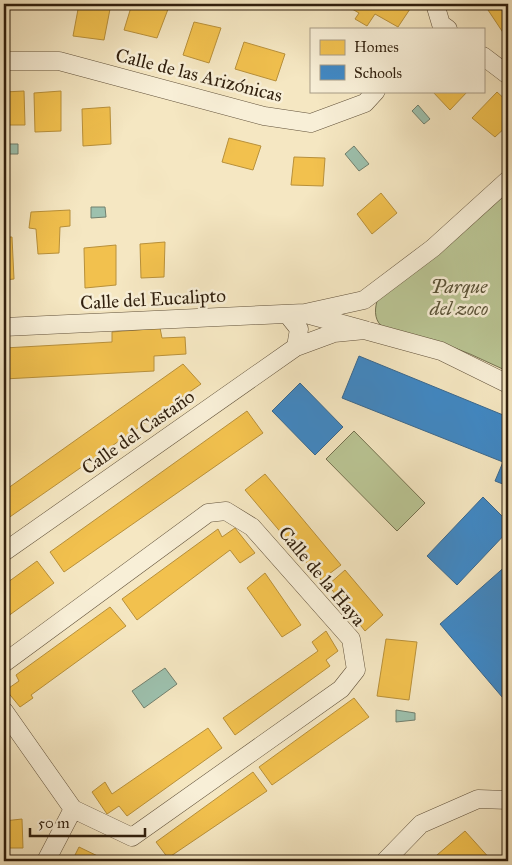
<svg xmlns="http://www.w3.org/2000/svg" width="512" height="865" font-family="'IM FELL Great Primer',serif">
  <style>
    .green { fill: #bac594; stroke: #757250 }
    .water { fill: #9dc1ae; stroke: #71806e }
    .homes { fill: #f2c14e; stroke: #b8903a }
    .schools { fill: #3f88c5; stroke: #3a688e }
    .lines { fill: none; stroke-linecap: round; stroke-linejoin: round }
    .minor-casing { stroke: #61513a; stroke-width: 19 }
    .minor { stroke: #f8efd7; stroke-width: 18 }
    .labels { text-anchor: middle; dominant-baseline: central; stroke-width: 5; stroke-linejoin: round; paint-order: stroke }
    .street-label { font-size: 19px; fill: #301f0d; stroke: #f8efd7 }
    .park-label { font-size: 19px; font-style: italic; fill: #595136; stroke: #f8efd7 }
  </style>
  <rect width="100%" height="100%" fill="#f5e7c2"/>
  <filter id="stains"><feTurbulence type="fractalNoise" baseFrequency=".004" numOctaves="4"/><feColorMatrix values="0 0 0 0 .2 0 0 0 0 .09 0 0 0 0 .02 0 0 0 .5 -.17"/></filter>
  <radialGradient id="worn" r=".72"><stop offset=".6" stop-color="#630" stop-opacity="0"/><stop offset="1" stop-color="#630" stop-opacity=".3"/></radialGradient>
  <path class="green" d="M 508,185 L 508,379 L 504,377 L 507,371 L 470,354 L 437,341 L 384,328 C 375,322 374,312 377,301 L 406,278 Z
    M 354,431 L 425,503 L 397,531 L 326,459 Z"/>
  <path class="water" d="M 418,105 L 430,119 L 424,124 L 412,111 Z
    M 4,144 L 18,144 L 18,154 L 4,154 Z
    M 354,146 L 369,164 L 359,171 L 345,154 Z
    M 91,207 L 105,207 L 106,217 L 91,218 Z
    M 165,668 L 177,684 L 144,708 L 132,691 Z
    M 396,710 L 415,713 L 415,720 L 396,722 Z"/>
  <path class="homes" d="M 79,4 L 111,4 L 104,40 L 73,36 Z
    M 132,4 L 170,4 L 157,38 L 124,30 Z
    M 349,4 L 401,4 L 410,9 L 398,27 L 375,14 L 367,26 L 355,19 L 359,13 L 347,6 Z
    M 484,4 L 508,4 L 508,40 Z
    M 194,22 L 221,28 L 209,63 L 183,55 Z
    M 244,42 L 285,54 L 276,81 L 235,69 Z
    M 24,91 L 25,125 L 4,125 L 4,92 Z
    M 61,91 L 61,131 L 35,132 L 34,93 Z
    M 432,91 L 468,91 L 450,110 Z
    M 497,92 L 508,102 L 508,125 L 495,137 L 472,118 Z
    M 110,107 L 111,144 L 83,146 L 82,109 Z
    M 229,138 L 261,146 L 253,170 L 222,162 Z
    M 294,157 L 325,158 L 323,186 L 291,185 Z
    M 381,193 L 397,213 L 372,234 L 357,214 Z
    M 70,210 L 70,226 L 60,227 L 59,253 L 38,254 L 36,229 L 29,228 L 31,212 Z
    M 4,237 L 12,237 L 14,279 L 4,280 Z
    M 165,242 L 164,277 L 141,278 L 140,244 Z
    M 116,245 L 116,285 L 85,288 L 84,248 Z
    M 160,328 L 162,338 L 185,337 L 186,354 L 154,356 L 154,371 L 4,379 L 4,348 L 112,342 L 112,332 Z
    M 183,364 L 201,384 L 4,521 L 4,491 Z
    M 247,411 L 263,433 L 64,572 L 50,552 Z
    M 265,474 L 341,565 L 321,580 L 245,490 Z
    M 235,528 L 255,553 L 240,563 L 230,550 L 137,620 L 122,599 L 218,529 L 222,537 Z
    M 37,561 L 54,583 L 4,619 L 4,585 Z
    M 345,570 L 383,615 L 365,631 L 328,585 Z
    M 265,573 L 301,625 L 282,637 L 247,588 Z
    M 110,607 L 126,626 L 31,695 L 33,698 L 20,707 L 6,690 L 19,681 L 16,675 Z
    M 326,631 L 338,651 L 326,660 L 330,666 L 235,735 L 223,718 L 318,651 L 312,642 Z
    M 386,639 L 417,642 L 409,700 L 377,696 Z
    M 354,698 L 369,717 L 272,785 L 259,767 Z
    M 208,728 L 222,748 L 127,816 L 119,806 L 107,814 L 92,792 L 105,782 L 112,794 Z
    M 253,772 L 267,791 L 168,858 L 156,842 Z
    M 22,819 L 23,848 L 4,848 L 4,821 Z
    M 465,831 L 492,861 L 430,861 Z
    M 79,847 L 108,861 L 72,861 Z"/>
  <path class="schools" d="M 359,356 L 508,417 L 508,486 L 495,481 L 503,462 L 342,398 Z
    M 300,383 L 343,427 L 315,455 L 272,411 Z
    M 483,497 L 508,522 L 508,531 L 457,585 L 427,556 Z
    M 508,564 L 508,704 L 440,624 Z"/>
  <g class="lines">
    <g class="minor-casing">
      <path id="minor" d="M 435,4 L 441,24 L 448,29
        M 483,56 L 508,75
        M 4,61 L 59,61 L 264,116 L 311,123 L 365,103 L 376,91
        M 287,314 L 299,329 L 296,347
        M 306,314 L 441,351 L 508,384
        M 4,327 L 305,313 L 364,300 L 433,248 L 508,180
        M 4,552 L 296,347 L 334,333 L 365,330
        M 4,663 L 208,513 L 226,511 L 252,527 L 351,639 L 356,670 L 341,689 L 132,837 L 73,809 L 4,711
        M 46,861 L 73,809
        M 385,861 L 421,824 L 478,799 L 508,800"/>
    </g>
    <use href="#minor" class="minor"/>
  </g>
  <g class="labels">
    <g class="street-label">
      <text transform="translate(199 75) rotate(14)">Calle de las Arizónicas</text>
      <text transform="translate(153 299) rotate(-3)">Calle del Eucalipto</text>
      <text transform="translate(138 432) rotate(-35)">Calle del Castaño</text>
      <text transform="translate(322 576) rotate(50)">Calle de la Haya</text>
    </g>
    <g class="park-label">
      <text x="459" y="286">Parque<tspan x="459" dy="22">del zoco</tspan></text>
    </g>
  </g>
  <rect width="512" height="865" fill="none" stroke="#f5e7c2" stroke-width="20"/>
  <rect x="5" y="5" width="502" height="855" fill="none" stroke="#301f0d" stroke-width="2.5"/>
  <rect x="10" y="10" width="492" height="845" fill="none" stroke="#301f0d"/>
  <rect x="310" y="28" width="175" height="65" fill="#f8efd7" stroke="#a89c86"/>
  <rect x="320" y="40" width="25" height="15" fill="#f2c14e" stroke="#a89c86"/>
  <text x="354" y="52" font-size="15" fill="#301f0d">Homes</text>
  <rect x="320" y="65" width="25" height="15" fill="#3f88c5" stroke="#a89c86"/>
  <text x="354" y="78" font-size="15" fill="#301f0d">Schools</text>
  <path d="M30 828v8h115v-8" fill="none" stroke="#301f0d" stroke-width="2.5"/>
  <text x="38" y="828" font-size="15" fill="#301f0d" stroke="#f8efd7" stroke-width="4" paint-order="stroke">50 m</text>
  <rect width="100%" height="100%" filter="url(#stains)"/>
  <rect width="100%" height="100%" fill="url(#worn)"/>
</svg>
